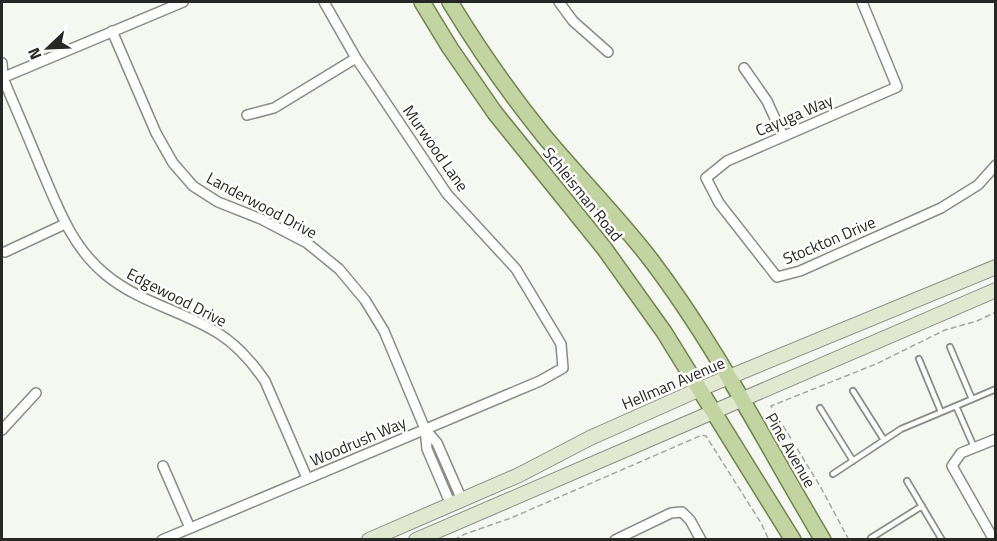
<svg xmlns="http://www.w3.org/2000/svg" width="997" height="541" font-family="'Titillium Web',sans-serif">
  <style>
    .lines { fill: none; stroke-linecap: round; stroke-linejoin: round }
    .lane-casing { stroke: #8a8d86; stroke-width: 8 }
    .street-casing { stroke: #8a8d86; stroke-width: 12 }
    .secondary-casing { stroke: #8a8d86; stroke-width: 16 }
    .primary-casing { stroke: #70854d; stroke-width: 18 }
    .path { stroke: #a6a9a3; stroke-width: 1.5; stroke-dasharray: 6 3; stroke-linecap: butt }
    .lane { stroke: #fff; stroke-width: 4.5 }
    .street { stroke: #fff; stroke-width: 9 }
    .secondary { stroke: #e0e9d0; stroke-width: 14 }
    .primary { stroke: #c1d4a1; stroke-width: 15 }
    .labels { text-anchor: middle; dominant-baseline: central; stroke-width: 5; stroke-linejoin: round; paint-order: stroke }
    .street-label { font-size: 16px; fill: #272825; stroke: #fff }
  </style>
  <rect width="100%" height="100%" fill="#f4f8f0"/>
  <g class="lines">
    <g class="lane-casing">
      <path id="lane" d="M 950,347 L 972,399
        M 919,359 L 941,412
        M 853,391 L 884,440
        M 956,406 L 996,389
        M 820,408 L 853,461
        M 833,474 L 901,429 L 956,406 L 974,447
        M 907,481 L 942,540
        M 871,538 L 922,506"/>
    </g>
    <g class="street-casing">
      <path id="street" d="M 559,2 L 573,21 L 608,52
        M 862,2 L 897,87 L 727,161 L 706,178 L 719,203 L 777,277 L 800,271 L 941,208 L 978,185 L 996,165
        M 112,31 L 156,133 L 173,163 L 193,186 L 218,202 L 261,219 L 307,243 L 339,269 L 365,300 L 384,331 L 425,429 L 437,443 L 462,500
        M 2,63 L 3,78 C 15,107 28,136 40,166 C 57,205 71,246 105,274 C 138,302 181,310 218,333 C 237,345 252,362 265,381 L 307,478
        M 744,68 L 767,101 L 783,136
        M 2,78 L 183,2
        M 247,115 L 274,108 L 356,58
        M 5,252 L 65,224
        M 425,429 L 427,449 L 451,505
        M 2,430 L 36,393
        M 163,466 L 190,528
        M 162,540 L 540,381 L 563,368 L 561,344 L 516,269 L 447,194 L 356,58 L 324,2
        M 615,540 L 671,513 L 682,512 L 690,520 L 701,540
        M 994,540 L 952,466 L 961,453 L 996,439"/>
    </g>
    <g class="secondary-casing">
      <path id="secondary" d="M 369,540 L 519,475 L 590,438 L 700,389 L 996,267
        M 416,540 L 996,290"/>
    </g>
    <g class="primary-casing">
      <path id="primary" d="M 422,2 L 450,48 L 495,113 L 604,248 L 664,332 L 793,540
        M 450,2 C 478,48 510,94 544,136 C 579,178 618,217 651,260 C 717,347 767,446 823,540"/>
    </g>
    <path class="path" d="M 454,540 L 465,534 L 511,518 L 702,435 L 706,436 L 761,523 L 769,540
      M 849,540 L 820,486 L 771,406 L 876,364 L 945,330 L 977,321 L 996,312"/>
    <use href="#lane" class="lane"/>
    <use href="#street" class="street"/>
    <use href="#secondary" class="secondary"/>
    <use href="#primary" class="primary"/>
  </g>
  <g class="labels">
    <g class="street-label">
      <text transform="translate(794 115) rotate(-23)">Cayuga Way</text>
      <text transform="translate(436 148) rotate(55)">Murwood Lane</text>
      <text transform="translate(583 194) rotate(51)">Schleisman Road</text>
      <text transform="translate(262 205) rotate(28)">Landerwood Drive</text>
      <text transform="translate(829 240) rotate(-23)">Stockton Drive</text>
      <text transform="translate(177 297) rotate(27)">Edgewood Drive</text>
      <text transform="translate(673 383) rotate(-23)">Hellman Avenue</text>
      <text transform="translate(358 441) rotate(-23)">Woodrush Way</text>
      <text transform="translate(791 450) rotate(60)">Pine Avenue</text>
    </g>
  </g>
  <rect width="997" height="541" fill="none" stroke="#272825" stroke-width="6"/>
  <g transform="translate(48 48) rotate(247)" stroke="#ffffff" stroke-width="4.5" paint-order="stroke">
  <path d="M0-4.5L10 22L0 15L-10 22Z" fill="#272825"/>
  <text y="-9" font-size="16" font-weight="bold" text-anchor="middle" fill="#272825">N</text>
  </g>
</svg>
